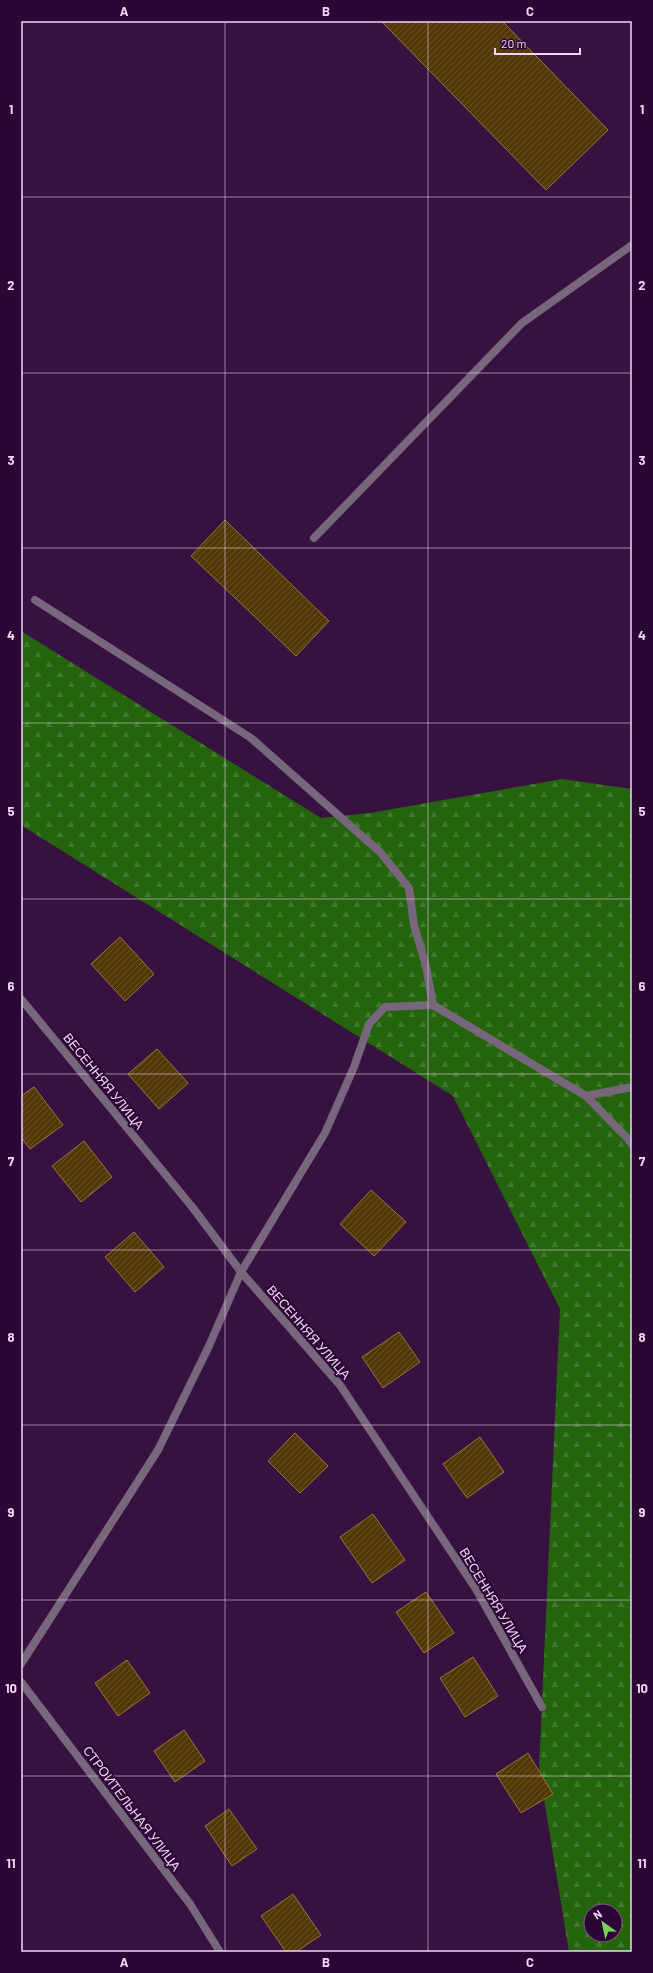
<svg xmlns="http://www.w3.org/2000/svg" width="653" height="1973" font-family="Barlow,sans-serif">
  <style>
    .forest { fill: url(#forest-firs); fill-rule: evenodd }
    .building { fill: url(#building-hatch); stroke: #9a773a }
    .lines { fill: none; stroke-linecap: round; stroke-linejoin: round }
    .service { stroke: #77667c; stroke-width: 8 }
    .minor { stroke: #77667c; stroke-width: 8 }
    .grid { fill: none; stroke: #efd8f4; stroke-width: 1; stroke-opacity: 0.55 }
    .labels { text-anchor: middle; dominant-baseline: central; stroke-width: 4; stroke-linejoin: round; paint-order: stroke }
    .street-label { font-size: 13px; fill: #efd8f4; stroke: #2c0735 }
    .neatline { fill: none; stroke: #efd8f4; stroke-width: 1.5 }
    .grid-label { font-size: 13px; text-anchor: middle; font-weight: bold; fill: #efd8f4 }
  </style>
  <defs>
    <pattern id="forest-firs" width="22" height="20" patternUnits="userSpaceOnUse"><rect width="22" height="20" fill="#24640d"/><path d="M5 1l3.5 6h-7zM16 11l3.5 6h-7z" fill="#447931"/></pattern>
    <pattern id="building-hatch" width="6" height="6" patternUnits="userSpaceOnUse"><rect width="6" height="6" fill="#523805"/><path d="M-1 1l2-2M0 6l6-6M5 7l2-2" fill="none" stroke="#6b542a"/></pattern>
  </defs>
  <rect width="100%" height="100%" fill="#371240"/>
  <path class="forest" d="M 21,631 L 321,818 L 370,813 L 562,779 L 632,789 L 632,1952 L 569,1952 L 539,1768 L 560,1309 L 453,1096 L 21,825 ZM 591,1911 L 615,1911 L 615,1935 L 591,1935 Z"/>
  <path class="building" d="M 381,21 L 502,21 L 608,130 L 546,190 Z
    M 225,520 L 329,621 L 296,656 L 191,556 Z
    M 120,937 L 154,974 L 125,1001 L 91,964 Z
    M 157,1049 L 188,1083 L 159,1109 L 128,1074 Z
    M 34,1087 L 63,1125 L 30,1149 L 21,1137 L 21,1096 Z
    M 84,1141 L 112,1177 L 81,1202 L 52,1166 Z
    M 371,1190 L 406,1222 L 374,1256 L 340,1224 Z
    M 134,1232 L 164,1267 L 135,1292 L 105,1257 Z
    M 399,1332 L 420,1362 L 383,1388 L 362,1357 Z
    M 295,1433 L 328,1466 L 300,1493 L 268,1461 Z
    M 480,1437 L 504,1472 L 467,1498 L 443,1464 Z
    M 373,1514 L 405,1560 L 372,1583 L 340,1537 Z
    M 426,1592 L 454,1633 L 424,1653 L 396,1612 Z
    M 473,1657 L 498,1696 L 465,1717 L 440,1678 Z
    M 127,1660 L 150,1693 L 118,1716 L 95,1683 Z
    M 184,1730 L 205,1761 L 175,1782 L 154,1751 Z
    M 528,1753 L 553,1794 L 521,1813 L 496,1774 Z
    M 229,1809 L 257,1849 L 232,1866 L 205,1826 Z
    M 293,1894 L 321,1935 L 296,1952 L 286,1952 L 261,1916 Z"/>
  <g class="lines">
    <path class="service" d="M 314,538 L 522,323 L 632,245
      M 35,600 L 251,738 L 380,852 L 409,888 L 414,925 L 426,966 L 433,1005 L 586,1096 L 629,1140 L 632,1145
      M 21,999 L 193,1208 L 241,1272 L 340,1385 L 476,1589 L 542,1707
      M 586,1096 L 632,1087
      M 293,1186 L 325,1133 L 354,1067 L 369,1024 L 385,1007 L 433,1005
      M 21,1682 L 190,1904 L 220,1952"/>
    <path class="minor" d="M 21,1664 L 158,1450 L 209,1346 L 241,1272 L 293,1186"/>
  </g>
  <path class="grid" d="M 225,21 L 225,1952M 428,21 L 428,1952M 21,197 L 632,197M 21,373 L 632,373M 21,548 L 632,548M 21,723 L 632,723M 21,899 L 632,899M 21,1074 L 632,1074M 21,1250 L 632,1250M 21,1425 L 632,1425M 21,1600 L 632,1600M 21,1776 L 632,1776"/>
  <g class="labels">
    <g class="street-label">
      <text transform="translate(104 1081) rotate(51)">ВЕСЕННЯЯ УЛИЦА</text>
      <text transform="translate(309 1332) rotate(49)">ВЕСЕННЯЯ УЛИЦА</text>
      <text transform="translate(494 1600) rotate(59)">ВЕСЕННЯЯ УЛИЦА</text>
      <text transform="translate(132 1808) rotate(53)">СТРОИТЕЛЬНАЯ УЛИЦА</text>
    </g>
  </g>
  <rect width="653" height="1973" fill="none" stroke="#2c0735" stroke-width="44"/>
  <g transform="translate(603 1923) rotate(327)"><circle r="19" fill="#2c0735" stroke="#7a5b81"/>
  <path d="M0-3L7 15L0 10L-7 15Z" fill="#75d25b"/>
  <text y="-6" font-size="11" font-weight="bold" text-anchor="middle" fill="#efd8f4">N</text>
  </g>
  <path d="M495 48v6h85v-6" fill="none" stroke="#efd8f4" stroke-width="2"/>
  <text x="501" y="48" font-size="12" fill="#efd8f4" stroke="#2c0735" stroke-width="3" paint-order="stroke">20 m</text>
  <rect x="22" y="22" width="609" height="1929" class="neatline"/>
  <g class="grid-label">
    <text x="124" y="16">A</text>
    <text x="326" y="16">B</text>
    <text x="530" y="16">C</text>
    <text x="11" y="114">1</text>
    <text x="642" y="114">1</text>
    <text x="11" y="290">2</text>
    <text x="642" y="290">2</text>
    <text x="11" y="465">3</text>
    <text x="642" y="465">3</text>
    <text x="11" y="640">4</text>
    <text x="642" y="640">4</text>
    <text x="11" y="816">5</text>
    <text x="642" y="816">5</text>
    <text x="11" y="991">6</text>
    <text x="642" y="991">6</text>
    <text x="11" y="1166">7</text>
    <text x="642" y="1166">7</text>
    <text x="11" y="1342">8</text>
    <text x="642" y="1342">8</text>
    <text x="11" y="1517">9</text>
    <text x="642" y="1517">9</text>
    <text x="11" y="1693">10</text>
    <text x="642" y="1693">10</text>
    <text x="11" y="1868">11</text>
    <text x="642" y="1868">11</text>
    <text x="124" y="1967">A</text>
    <text x="326" y="1967">B</text>
    <text x="530" y="1967">C</text>
  </g>
</svg>
